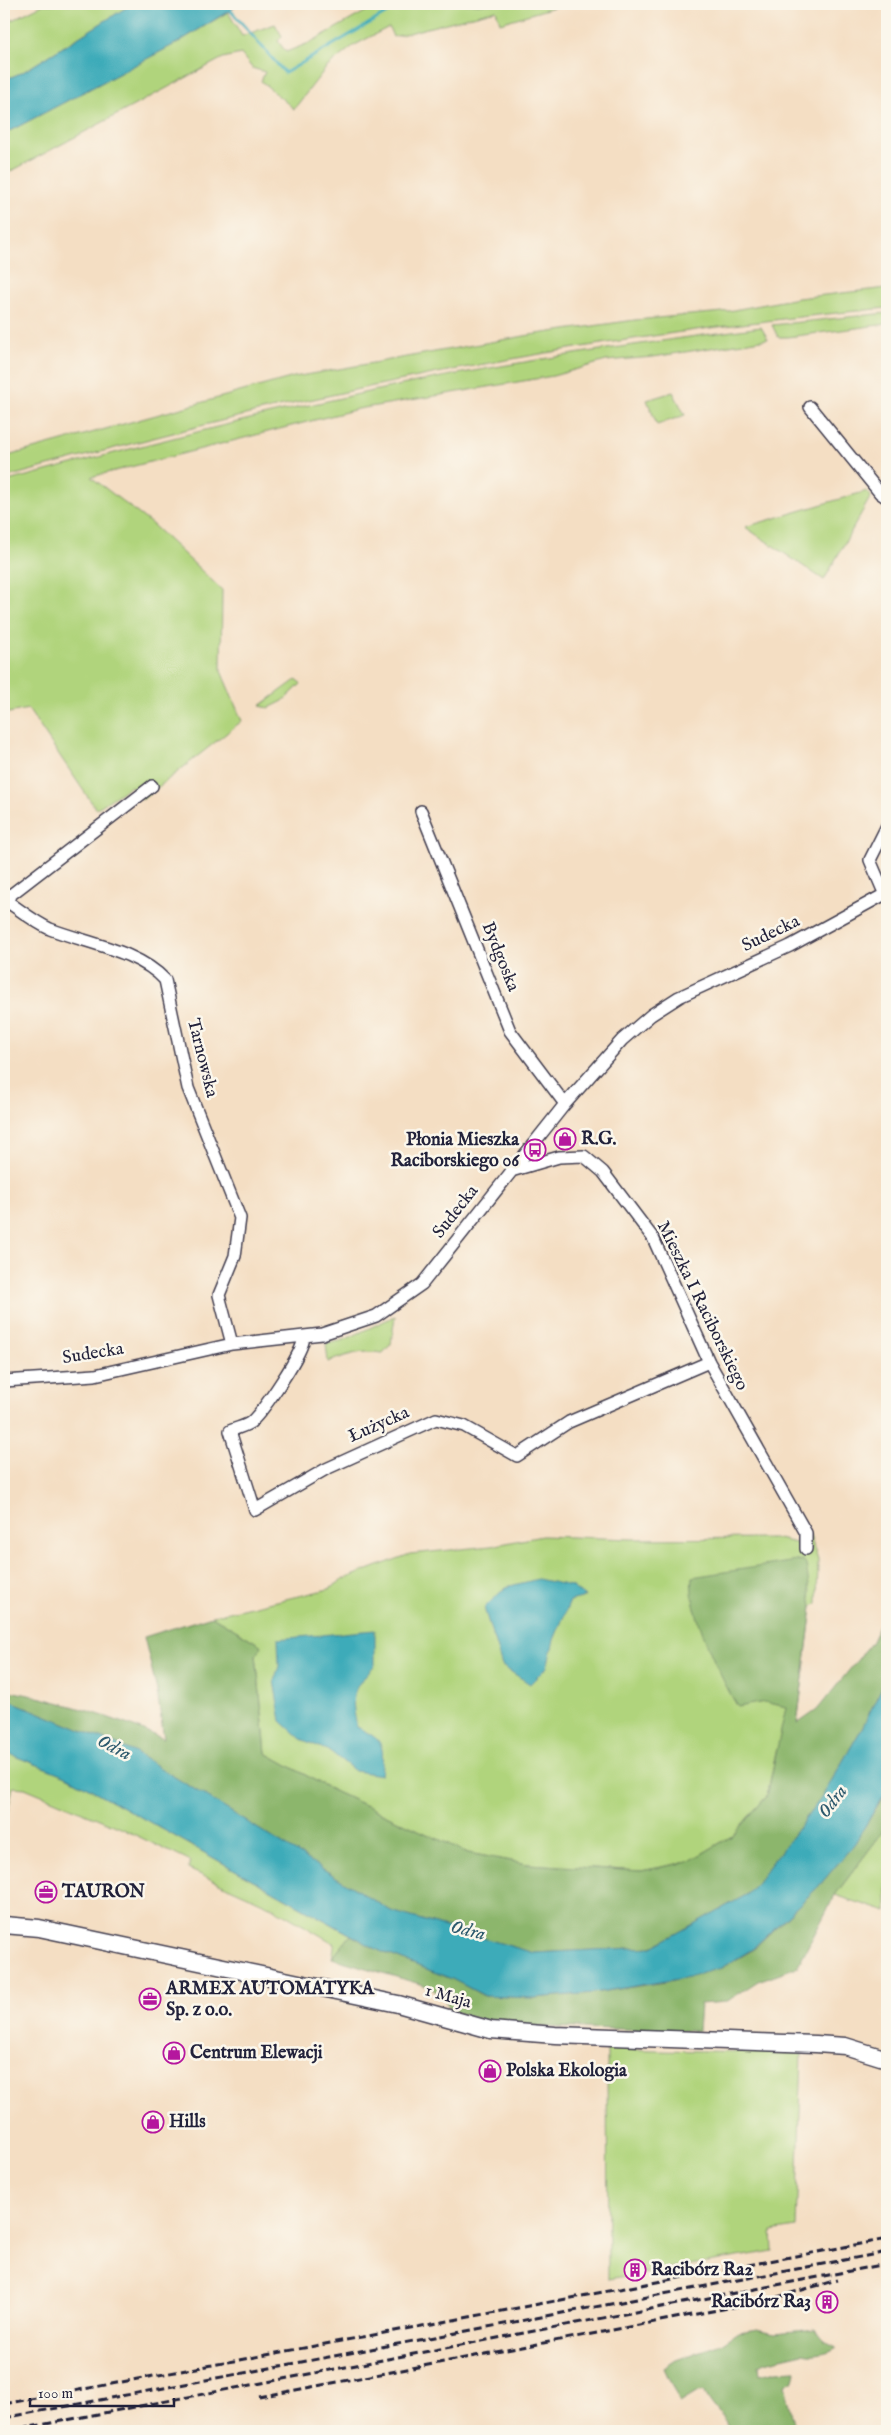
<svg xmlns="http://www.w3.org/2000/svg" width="891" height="2435" font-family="'IM FELL English',serif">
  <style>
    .green { fill: #b0d47c; stroke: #697b5c }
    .forest { fill: #8cb66c; stroke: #576c54 }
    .water { fill: #3cabb9; stroke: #2f667a }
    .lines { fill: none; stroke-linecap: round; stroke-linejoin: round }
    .stream { stroke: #3cabb9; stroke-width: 3 }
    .street-casing { stroke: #423e4f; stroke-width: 14 }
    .secondary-casing { stroke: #423e4f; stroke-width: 19 }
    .street { stroke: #fff; stroke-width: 11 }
    .secondary { stroke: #fff; stroke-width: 16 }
    .rail { stroke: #22223b; stroke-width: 3; stroke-dasharray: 8 4; stroke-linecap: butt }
    .labels { text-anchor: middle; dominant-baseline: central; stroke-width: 5; stroke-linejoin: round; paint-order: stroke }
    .street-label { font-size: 18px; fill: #22223b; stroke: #fbf7ec }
    .poi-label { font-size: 18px; font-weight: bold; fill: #22223b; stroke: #fbf7ec; text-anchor: start }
    .water-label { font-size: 19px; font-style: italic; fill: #2c596d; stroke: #fbf7ec }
  </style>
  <rect width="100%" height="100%" fill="#fbf7ec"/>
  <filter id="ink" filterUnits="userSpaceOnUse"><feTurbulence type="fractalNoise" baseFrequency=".02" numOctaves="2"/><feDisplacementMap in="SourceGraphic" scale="10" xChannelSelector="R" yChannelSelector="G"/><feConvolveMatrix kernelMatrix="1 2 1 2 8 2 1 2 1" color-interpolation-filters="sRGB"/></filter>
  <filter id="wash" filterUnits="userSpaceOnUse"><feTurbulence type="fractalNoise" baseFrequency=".0096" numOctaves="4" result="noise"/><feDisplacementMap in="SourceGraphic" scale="20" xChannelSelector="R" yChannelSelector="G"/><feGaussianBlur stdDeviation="1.12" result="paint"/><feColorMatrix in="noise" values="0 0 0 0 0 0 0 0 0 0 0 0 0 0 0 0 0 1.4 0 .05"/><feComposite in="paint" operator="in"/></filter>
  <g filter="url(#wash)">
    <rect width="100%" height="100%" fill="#f4dec3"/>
    <path class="green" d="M 44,4 L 132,4 L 23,72 L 4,80 L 4,24 Z
      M 379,4 L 564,4 L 500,23 L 496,10 L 393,37 L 389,27 L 353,46 L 326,68 L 294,109 L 261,81 L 265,72 L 252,68 L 241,54 L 223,58 L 4,175 L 4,134 L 177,43 L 228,12 L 242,36 L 275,24 L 282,36 L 278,41 L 286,52 L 309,43 Z
      M 887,288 L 887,308 C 728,323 569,346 413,378 C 275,405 139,441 4,478 L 4,457 L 294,377 L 530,335 L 635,320 L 723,312 L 798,298 Z
      M 887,313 L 887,324 L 788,337 L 778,337 L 772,325 Z
      M 761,327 L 768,339 L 653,357 L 606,361 L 553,376 L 358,409 L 91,477 L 153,525 L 222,590 L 221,671 L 242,721 L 142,800 L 131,786 L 96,809 L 28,709 L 4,714 L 4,482 C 140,446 277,410 416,382 C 530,359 646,343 761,327 Z
      M 673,392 L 685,415 L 657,425 L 647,400 Z
      M 867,491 L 871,496 L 824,580 L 745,527 Z
      M 297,679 L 301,684 L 283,701 L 269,708 L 260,706 Z
      M 395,1316 L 391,1344 L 383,1353 C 360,1350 350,1354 328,1362 L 326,1344 L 344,1340 Z
      M 809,1533 L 818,1560 L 817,1603 L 812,1607 L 797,1725 L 777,1748 L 767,1796 L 732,1836 L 688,1862 L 641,1871 L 527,1864 L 468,1853 L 332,1790 L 266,1753 L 256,1655 L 262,1646 L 212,1616 L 329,1589 L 344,1579 L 410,1554 L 491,1546 L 542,1536 L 632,1539 L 773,1538 L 796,1543 Z
      M 4,1752 L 69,1777 L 351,1935 L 332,1958 L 335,1944 L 272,1907 L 188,1869 L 191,1862 L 123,1829 L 25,1788 L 13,1787 L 4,1829 Z
      M 887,1826 L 887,1912 L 835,1895 Z
      M 607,2049 L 802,2053 L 796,2227 L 772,2231 L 773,2251 L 608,2279 Z"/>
    <path class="forest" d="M 803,1560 L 806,1564 L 812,1607 L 797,1724 L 817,1710 L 871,1643 L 887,1609 L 887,1677 L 862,1728 L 822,1797 L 748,1894 L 652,1947 L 534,1953 L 391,1911 L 134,1752 L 11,1701 L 4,1700 L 4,1690 C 59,1700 112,1717 164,1739 L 157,1691 L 144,1637 L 212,1616 L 262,1646 L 256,1655 L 266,1753 L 332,1790 L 468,1853 L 527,1864 L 641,1871 L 688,1862 L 732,1836 L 767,1796 L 786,1707 L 765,1702 L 738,1707 C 721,1680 687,1608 692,1577 Z
      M 887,1790 L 887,1826 L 835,1895 L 797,1967 L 758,1981 L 726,2002 L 700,2004 L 698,2031 L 502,2026 L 452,2011 L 444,1999 L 430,1987 L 332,1958 L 351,1935 L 380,1951 L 452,1979 L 484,1996 L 534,1998 L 593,1993 L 666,1982 L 721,1968 L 751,1951 L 819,1886 L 855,1843 Z
      M 757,2329 L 775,2333 L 816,2329 C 821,2339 826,2343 836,2347 C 828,2353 813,2356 803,2353 L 764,2362 L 759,2365 L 760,2375 L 776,2371 L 795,2370 L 796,2372 L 794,2380 L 785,2385 L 795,2427 L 791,2431 L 752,2431 L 729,2427 C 721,2413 711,2406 704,2391 L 698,2392 L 680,2403 L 664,2368 L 676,2360 L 721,2344 L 739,2332 Z"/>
    <path class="water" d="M 132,4 L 240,4 L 177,43 L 4,134 L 4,80 L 23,72 Z
      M 538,1579 L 571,1586 L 585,1597 L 570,1601 L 554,1640 L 547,1667 L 530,1684 L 502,1666 L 484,1608 L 506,1587 Z
      M 375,1630 L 375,1665 C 352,1689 350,1694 357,1727 C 385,1741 384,1744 381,1775 L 355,1771 L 331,1752 L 301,1739 L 281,1721 L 274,1681 L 279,1666 L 278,1639 Z
      M 887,1677 L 887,1789 L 855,1843 L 818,1887 L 751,1950 L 721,1968 L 684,1978 L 593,1993 L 534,1998 L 485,1996 L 452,1979 L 380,1951 L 69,1777 L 4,1752 L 4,1700 L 11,1701 L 134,1752 L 391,1911 L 534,1953 L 652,1947 L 748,1894 L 822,1797 L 862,1728 Z"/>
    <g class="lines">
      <path class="stream" d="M 231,11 L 285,73 L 402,4"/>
    </g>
  </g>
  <g filter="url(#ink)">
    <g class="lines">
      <g class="street-casing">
        <path id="street" d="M 810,407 L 880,493 L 887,498
          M 421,811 L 510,1031 L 565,1104
          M 885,895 L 870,860 L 887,826
          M 4,900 L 152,786
          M 5,900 C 19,909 34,922 50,929 C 86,943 139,951 165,980 L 188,1088 L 240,1218 L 235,1256 L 219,1295 L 232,1344
          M 511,1171 L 559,1157 L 584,1156 L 603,1172 L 653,1238 L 709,1362 L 806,1533 L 806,1549
          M 304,1337 C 303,1353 264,1410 251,1422 C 246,1426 236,1428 230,1431 L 255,1510 L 326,1469 L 436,1419 L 464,1426 L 517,1456 L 569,1422 L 709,1362
          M 4,1381 L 95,1375 L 232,1344 L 322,1334 L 376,1316 L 422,1284 L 565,1104 L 622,1040 L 651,1015 L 679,997 L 790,946 L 887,893"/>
      </g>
      <g class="secondary-casing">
        <path id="secondary" d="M 4,1925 L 39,1928 L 398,2004 L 491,2030 L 555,2035 L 816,2044 L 845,2046 L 887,2059"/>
      </g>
      <use href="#street" class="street"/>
      <use href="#secondary" class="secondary"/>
      <path class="rail" d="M 259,2397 L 760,2302 L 837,2280
        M 4,2404 L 887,2239
        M 4,2418 L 887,2252
        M 9,2431 L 887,2264"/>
    </g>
  </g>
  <defs>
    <g id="shop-ring" transform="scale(1.125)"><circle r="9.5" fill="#fbf7ec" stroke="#b5179e" stroke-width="1.5"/><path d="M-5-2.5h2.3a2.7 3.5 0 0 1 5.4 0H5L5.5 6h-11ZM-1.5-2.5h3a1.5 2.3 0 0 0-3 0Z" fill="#b5179e"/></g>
    <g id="bus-ring" transform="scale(1.125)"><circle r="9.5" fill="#fbf7ec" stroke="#b5179e" stroke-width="1.5"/><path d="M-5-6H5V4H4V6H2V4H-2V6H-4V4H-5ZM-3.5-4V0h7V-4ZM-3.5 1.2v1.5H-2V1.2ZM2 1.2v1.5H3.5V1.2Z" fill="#b5179e"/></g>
    <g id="office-ring" transform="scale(1.125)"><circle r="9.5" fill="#fbf7ec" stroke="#b5179e" stroke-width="1.5"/><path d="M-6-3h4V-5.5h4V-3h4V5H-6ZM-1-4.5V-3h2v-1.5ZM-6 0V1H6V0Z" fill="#b5179e"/></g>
    <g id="building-ring" transform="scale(1.125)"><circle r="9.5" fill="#fbf7ec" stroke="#b5179e" stroke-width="1.5"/><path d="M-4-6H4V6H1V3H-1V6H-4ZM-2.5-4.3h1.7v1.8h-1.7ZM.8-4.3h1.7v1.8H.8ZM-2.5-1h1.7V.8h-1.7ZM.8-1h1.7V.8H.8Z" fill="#b5179e"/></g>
  </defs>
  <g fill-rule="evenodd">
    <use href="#shop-ring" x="565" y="1139"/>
    <use href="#bus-ring" x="535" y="1150"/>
    <use href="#office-ring" x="46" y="1892"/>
    <use href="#office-ring" x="150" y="1999"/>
    <use href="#shop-ring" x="174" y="2053"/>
    <use href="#shop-ring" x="490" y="2071"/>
    <use href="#shop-ring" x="153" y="2122"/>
    <use href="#building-ring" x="635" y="2270"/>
    <use href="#building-ring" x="827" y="2302"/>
  </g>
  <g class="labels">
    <g class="street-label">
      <text transform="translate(771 934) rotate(-26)">Sudecka</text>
      <text transform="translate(500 957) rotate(68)">Bydgoska</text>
      <text transform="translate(202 1058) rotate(76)">Tarnowska</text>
      <text transform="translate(456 1212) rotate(-52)">Sudecka</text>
      <text transform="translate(702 1306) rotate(64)">Mieszka I Raciborskiego</text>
      <text transform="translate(93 1354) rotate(-9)">Sudecka</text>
      <text transform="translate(379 1425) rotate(-24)">Łużycka</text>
      <text transform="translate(448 1997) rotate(16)">1 Maja</text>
    </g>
    <g class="poi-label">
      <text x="581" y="1139">R.G.</text>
      <text x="519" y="1140" text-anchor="end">Płonia Mieszka<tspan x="519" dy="21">Raciborskiego 06</tspan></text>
      <text x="62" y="1892">TAURON</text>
      <text x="166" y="1989">ARMEX AUTOMATYKA<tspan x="166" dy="21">Sp. z o.o.</tspan></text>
      <text x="190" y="2053">Centrum Elewacji</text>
      <text x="506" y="2071">Polska Ekologia</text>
      <text x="169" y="2122">Hills</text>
      <text x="651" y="2270">Racibórz Ra2</text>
      <text x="811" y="2302" text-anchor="end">Racibórz Ra3</text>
    </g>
    <g class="water-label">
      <text transform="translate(114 1748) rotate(27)">Odra</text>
      <text transform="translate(833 1802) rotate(-53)">Odra</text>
      <text transform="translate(468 1931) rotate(14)">Odra</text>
    </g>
  </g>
  <rect width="891" height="2435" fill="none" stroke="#fbf7ec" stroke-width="20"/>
  <path d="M30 2398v8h144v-8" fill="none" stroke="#22223b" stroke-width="2.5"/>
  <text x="38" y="2398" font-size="15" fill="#22223b" stroke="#fbf7ec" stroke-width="4" paint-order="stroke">100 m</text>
</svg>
